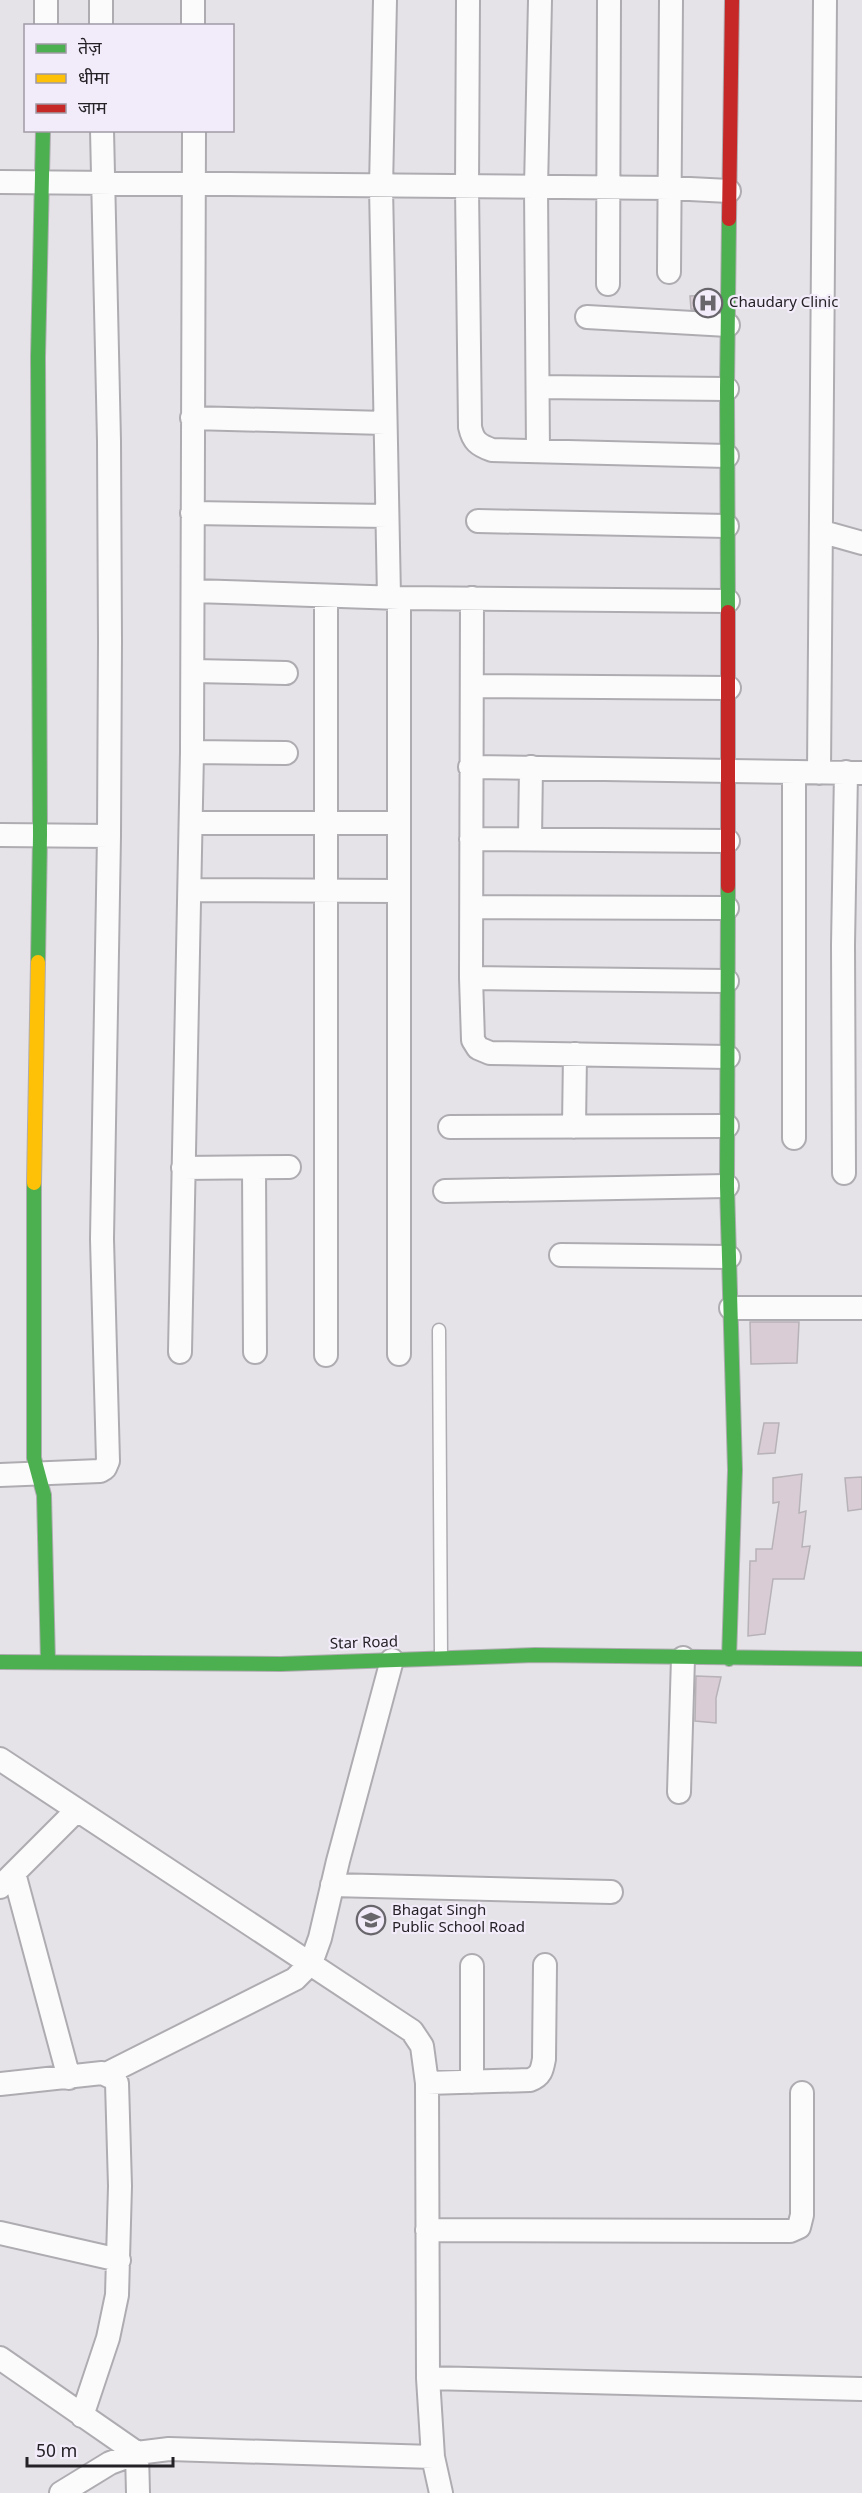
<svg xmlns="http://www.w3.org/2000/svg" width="862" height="2493" font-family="Georgia,'Noto Sans Devanagari',serif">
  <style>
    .building { fill: #d9ccd5; stroke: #b6b2b6; stroke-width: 1.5 }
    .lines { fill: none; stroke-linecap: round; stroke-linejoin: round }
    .lane-casing { stroke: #afacb1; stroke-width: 15 }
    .street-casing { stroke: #afacb1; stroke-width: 26 }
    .fast-casing { stroke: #afacb1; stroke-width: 16 }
    .slow-casing { stroke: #afacb1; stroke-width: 16 }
    .jam-casing { stroke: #afacb1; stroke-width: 16 }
    .lane { stroke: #fbfbfc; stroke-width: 12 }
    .street { stroke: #fbfbfc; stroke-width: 22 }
    .fast { stroke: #4caf50; stroke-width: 14 }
    .slow { stroke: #ffc107; stroke-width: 14 }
    .jam { stroke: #c62828; stroke-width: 14 }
    .labels { text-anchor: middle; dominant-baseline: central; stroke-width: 4.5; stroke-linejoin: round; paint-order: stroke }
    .poi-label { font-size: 15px; fill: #252227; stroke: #f2ebf9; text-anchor: start }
    .street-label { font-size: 15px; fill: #252227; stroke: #f2ebf9 }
  </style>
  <rect width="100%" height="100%" fill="#e5e2e8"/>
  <path class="building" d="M 710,295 L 710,310 L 691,309 L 690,296 Z
    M 750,1322 L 799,1322 L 797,1363 L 751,1364 Z
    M 764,1423 L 779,1423 L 775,1453 L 758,1454 Z
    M 802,1474 L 799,1513 L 806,1511 L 802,1547 L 810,1546 L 804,1579 L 773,1579 L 765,1634 L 748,1636 L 750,1561 L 756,1561 L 756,1549 L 772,1549 L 779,1502 L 773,1503 L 773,1478 Z
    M 862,1477 L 862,1509 L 848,1511 L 845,1478 Z
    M 696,1676 L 721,1677 L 716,1698 L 716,1723 L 695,1721 Z"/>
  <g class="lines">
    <g class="lane-casing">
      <path id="lane" d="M 439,1330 L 441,1656"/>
    </g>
    <g class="street-casing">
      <path id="street" d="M 101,0 L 101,26
        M 193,0 L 193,26
        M 385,0 L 381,187 L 389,597
        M 468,0 L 467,188 L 470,427 C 473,441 478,445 492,450 L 727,456
        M 46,26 L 46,0
        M 0,182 L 670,188 L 729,191
        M 669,272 L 671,0
        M 608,284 L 609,0
        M 587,317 L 728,325
        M 538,387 L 727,389
        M 192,418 L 385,423
        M 538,451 L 536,188 L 540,0
        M 192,513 L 387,516
        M 478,521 L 727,526
        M 823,532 L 862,543
        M 194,591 L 399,598 L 728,601
        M 326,596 L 326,1355
        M 399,598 L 399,1354
        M 472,598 L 471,978 L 473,1040 L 478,1048 L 490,1053 L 728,1057
        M 193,671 L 286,673
        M 472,686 L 729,688
        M 192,752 L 286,753
        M 470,767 L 862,773
        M 794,773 L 794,1138
        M 819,773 L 825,0
        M 191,823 L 398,823
        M 0,835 L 109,836
        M 471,839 L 728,841
        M 530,839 L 531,767
        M 191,890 L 397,891
        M 472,907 L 727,908
        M 471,978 L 727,981
        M 450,1127 L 727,1126
        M 574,1127 L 575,1054
        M 183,1168 L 289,1167
        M 254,1168 L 255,1352
        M 844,1173 L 843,945 L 846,772
        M 445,1191 L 727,1186
        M 561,1255 L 729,1257
        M 731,1308 L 862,1308
        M 180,1352 L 192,752 L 194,130
        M 0,1475 L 100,1471 L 105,1468 L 108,1461 L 102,1239 L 109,836 L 110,641 L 109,441 L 102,130
        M 0,1759 L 412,2031 L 422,2046 L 427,2083 L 428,2378 L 433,2457 L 441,2493
        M 679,1792 L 683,1658
        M 14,1873 L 69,2078
        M 332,1885 L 611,1892
        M 0,1887 L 76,1811
        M 106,2074 L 295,1979 L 311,1963 L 320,1938 L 338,1861 L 392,1660
        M 472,2082 L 472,1966
        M 427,2083 L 530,2080 C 541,2076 542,2070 544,2059 L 545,1965
        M 0,2084 L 102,2073 L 113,2078 L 117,2083 L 120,2186 L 117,2295 L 108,2338 L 82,2416
        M 427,2230 L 790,2231 L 799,2227 L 802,2215 L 802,2093
        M 0,2233 L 119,2260
        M 0,2358 L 137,2453 L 110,2463 L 61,2493
        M 428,2378 L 861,2389
        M 138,2493 L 137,2453 L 169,2449 L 433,2457"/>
    </g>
    <g class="fast-casing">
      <path id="fast" d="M 728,612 L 727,389 L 729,219
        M 728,886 L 727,1186 L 735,1470 L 729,1659
        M 38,962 L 40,835 L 38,357 L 43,130
        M 34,1183 L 34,1458 L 44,1495 L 48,1662
        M 0,1662 L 281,1664 L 535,1655 L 862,1659"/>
    </g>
    <g class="slow-casing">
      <path id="slow" d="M 34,1183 L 38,962"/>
    </g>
    <g class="jam-casing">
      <path id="jam" d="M 729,219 L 732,0
        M 728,886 L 728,612"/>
    </g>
    <use href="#lane" class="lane"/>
    <use href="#street" class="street"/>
    <use href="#fast" class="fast"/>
    <use href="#slow" class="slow"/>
    <use href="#jam" class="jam"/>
  </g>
  <defs>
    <g id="hospital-ring" transform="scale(1.5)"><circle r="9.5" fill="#f2ebf9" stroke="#68656b" stroke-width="1.5"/><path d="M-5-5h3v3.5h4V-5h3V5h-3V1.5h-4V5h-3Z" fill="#68656b"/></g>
    <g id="school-ring" transform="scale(1.5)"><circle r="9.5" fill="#f2ebf9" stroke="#68656b" stroke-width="1.5"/><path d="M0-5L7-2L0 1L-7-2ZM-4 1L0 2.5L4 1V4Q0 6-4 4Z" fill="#68656b"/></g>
  </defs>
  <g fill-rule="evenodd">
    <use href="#hospital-ring" x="708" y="303"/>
    <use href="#school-ring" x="371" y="1920"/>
  </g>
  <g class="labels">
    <g class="poi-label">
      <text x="729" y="303">Chaudary Clinic</text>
      <text x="392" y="1911">Bhagat Singh<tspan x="392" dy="17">Public School Road</tspan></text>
    </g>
    <g class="street-label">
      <text transform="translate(364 1644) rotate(-2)">Star Road</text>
    </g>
  </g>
  <rect x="24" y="24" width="210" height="108" fill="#f2ebf9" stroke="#a09ba5" stroke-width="1.5"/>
  <rect x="36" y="44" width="30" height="9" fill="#4caf50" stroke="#a09ba5" stroke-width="1.5"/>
  <text x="78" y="54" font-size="18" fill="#252227">तेज़</text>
  <rect x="36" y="74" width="30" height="9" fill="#ffc107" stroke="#a09ba5" stroke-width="1.5"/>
  <text x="78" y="84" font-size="18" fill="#252227">धीमा</text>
  <rect x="36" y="104" width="30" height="9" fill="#c62828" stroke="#a09ba5" stroke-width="1.5"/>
  <text x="78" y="114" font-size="18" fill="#252227">जाम</text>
  <path d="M27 2457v9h146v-9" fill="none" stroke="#252227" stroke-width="3"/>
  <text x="36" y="2457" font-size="18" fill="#252227" stroke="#f2ebf9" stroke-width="4.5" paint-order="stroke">50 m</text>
</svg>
